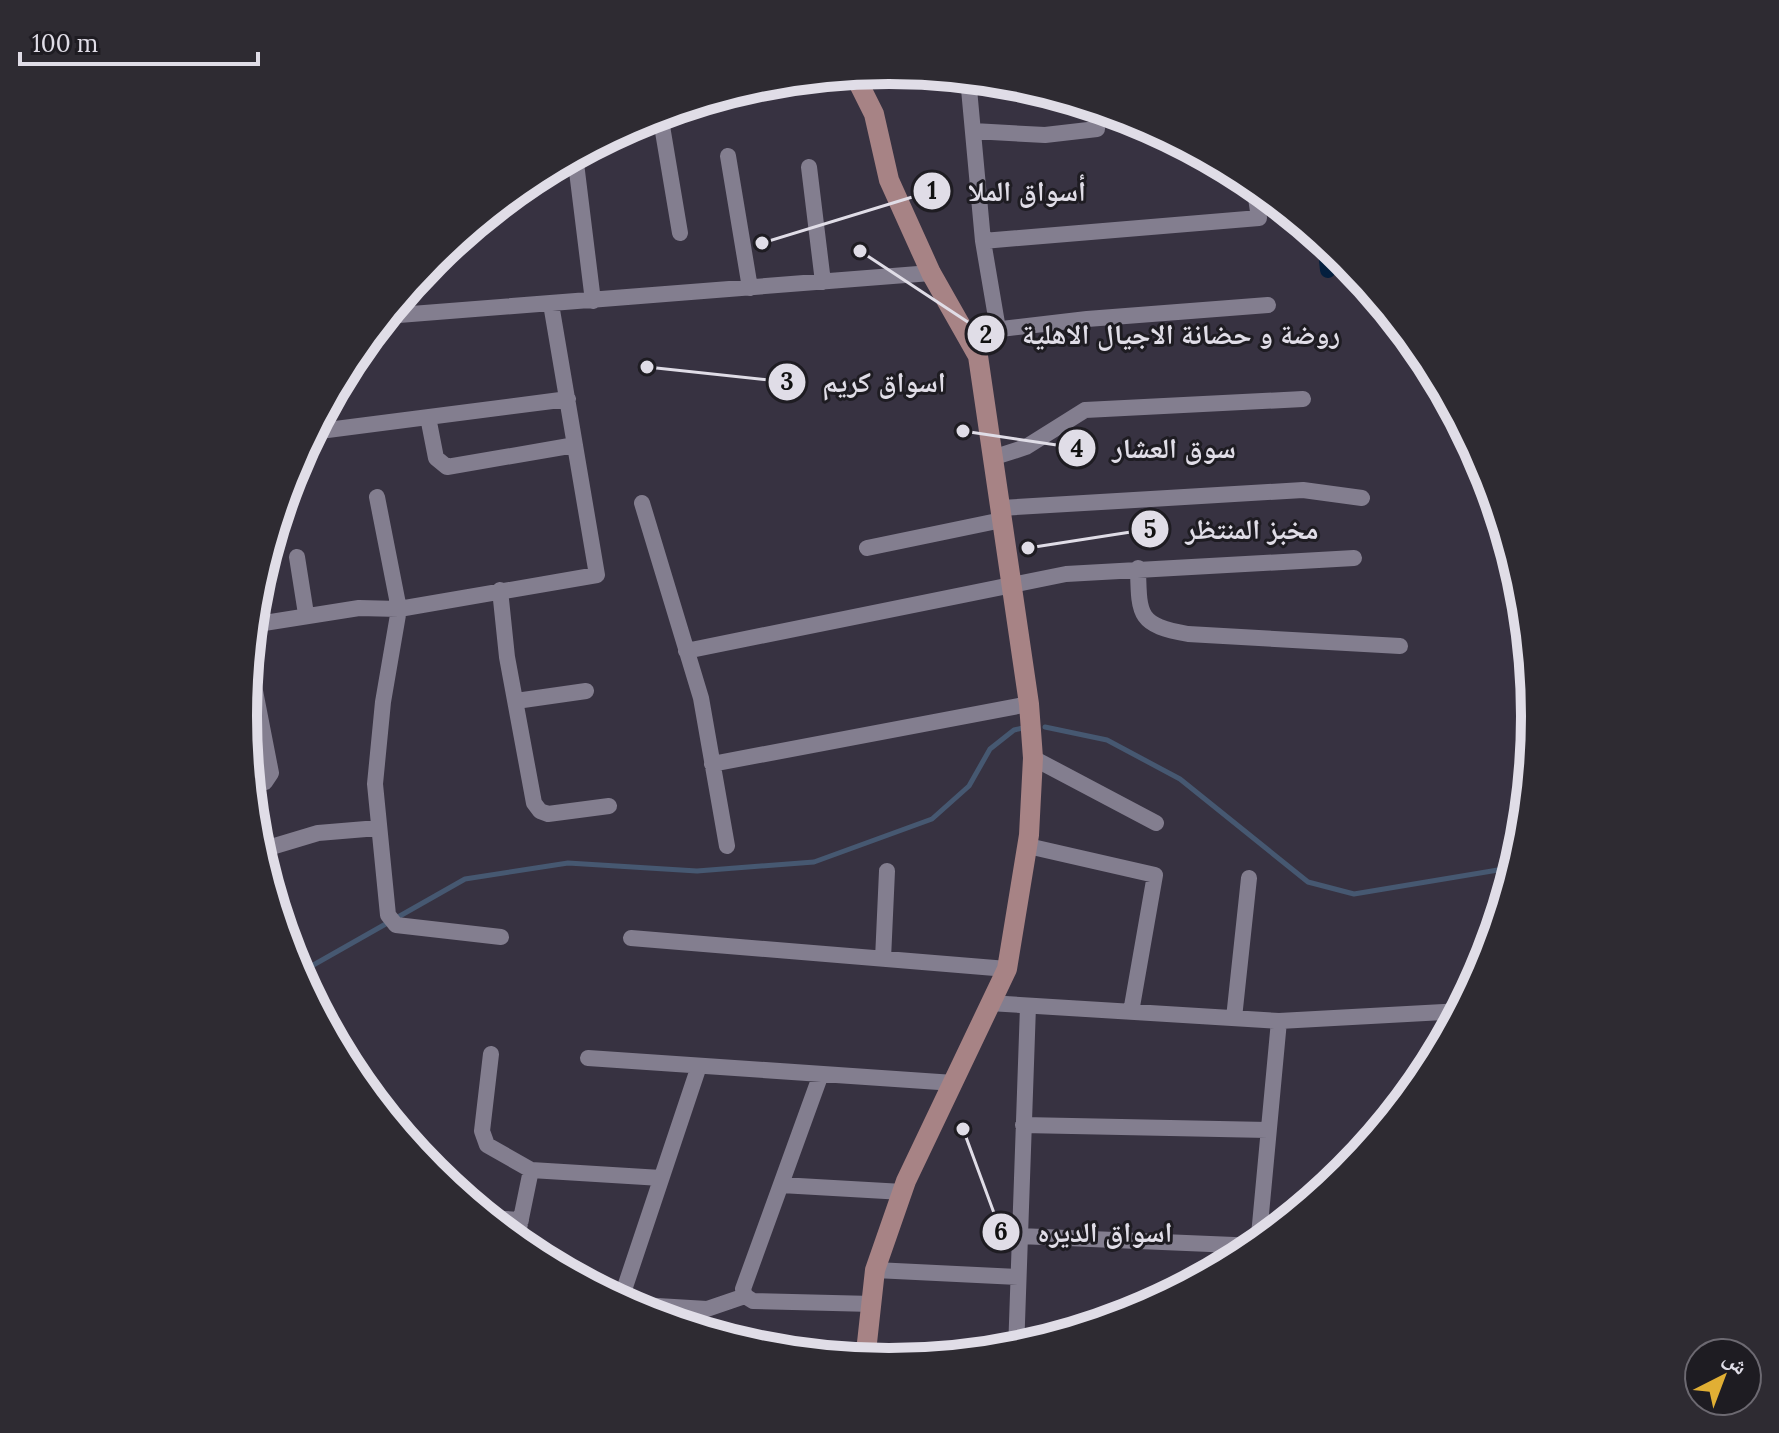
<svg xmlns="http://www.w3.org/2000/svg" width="1779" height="1433" font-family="Lora,'Noto Naskh Arabic',serif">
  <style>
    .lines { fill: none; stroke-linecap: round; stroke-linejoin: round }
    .stream { stroke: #465871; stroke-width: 5 }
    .canal { stroke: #041f3e; stroke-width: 16 }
    .street { stroke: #837e8f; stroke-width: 16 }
    .secondary { stroke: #a78385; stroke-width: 20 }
    .rim { fill: none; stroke: #e0dde7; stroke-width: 10 }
    .leader { fill: none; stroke: #e0dde7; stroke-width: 3 }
    .callout-dot { fill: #e0dde7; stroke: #1e1c22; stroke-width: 3 }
    .mark-label { font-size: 24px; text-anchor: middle; font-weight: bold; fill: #111 }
    .callout-label { font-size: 28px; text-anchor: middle; font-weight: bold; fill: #e0dde7; stroke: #1e1c22; stroke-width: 6; stroke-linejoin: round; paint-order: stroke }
  </style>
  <rect width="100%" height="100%" fill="#373241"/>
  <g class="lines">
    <path class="stream" d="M 1045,727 L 1107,740 L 1180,779 L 1308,882 L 1354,894 L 1516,867
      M 302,981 L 301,972 L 465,879 L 568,863 L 697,871 L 814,862 L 932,819 L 969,786 L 990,749 L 1014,730 L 1023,728"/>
    <path class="canal" d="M 1325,242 L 1328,270"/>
    <path class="street" d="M 968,78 L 983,241 L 998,329
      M 660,114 L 680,233
      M 973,131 L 1045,135 L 1097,129
      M 575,155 L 593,301
      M 728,156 L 750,288
      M 809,167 L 823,282
      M 983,241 L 1259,218 L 1254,184
      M 386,316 L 931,273
      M 967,333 L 1087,319 L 1268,305
      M 428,417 L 436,458 L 447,467 L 575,445
      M 312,432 L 568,399
      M 995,457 L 1026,447 L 1085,410 L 1303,399
      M 377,497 L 399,609 L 383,702 L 375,784 L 388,915 L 396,925 L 501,937
      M 642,503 L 701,698 L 727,846
      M 1001,508 L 1303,490 L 1362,498
      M 867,548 L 1002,520
      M 297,557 L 306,614
      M 1138,568 C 1139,616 1138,625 1188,634 L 1400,646
      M 500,590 L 507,657 L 534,803 L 540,811 L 548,814 L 609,806
      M 252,625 L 359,608 L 399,609 L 597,575 L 551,304
      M 686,651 L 1066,574 L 1354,558
      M 249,660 L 271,773 L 265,782 L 250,786
      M 516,701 L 586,691
      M 1033,758 L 1156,823
      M 712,764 L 1029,704
      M 1028,846 L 1155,875 L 1131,1012
      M 258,851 L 318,833 L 378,828
      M 631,938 L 1007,969
      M 883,959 L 887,871
      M 989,1003 L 1279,1021 L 1462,1011
      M 1234,1018 L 1249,878
      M 491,1054 L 482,1131 L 487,1145 L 531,1170 L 661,1178
      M 588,1058 L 954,1083
      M 821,1074 L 743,1289 L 745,1296 L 753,1301 L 873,1304
      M 1023,1125 L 1268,1130
      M 781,1185 L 903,1192
      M 486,1218 L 521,1220
      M 1019,1236 L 1258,1246 L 1279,1021
      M 516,1243 L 531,1170
      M 875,1270 L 1018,1277
      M 625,1287 L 699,1066
      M 624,1304 L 707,1309 L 745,1296
      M 1016,1351 L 1028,1006
      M 866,1355 L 967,1355"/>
    <path class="secondary" d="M 854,74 L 874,114 L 889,180 L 931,273 L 978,356 L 1029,704 L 1033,758 L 1029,835 L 1007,969 L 906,1181 L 875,1270 L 865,1361"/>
  </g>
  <path d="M0 0H1779V1433H0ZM257 716a632 632 0 1 1 1264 0a632 632 0 1 1-1264 0Z" fill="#2e2b32" fill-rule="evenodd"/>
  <path class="rim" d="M257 716a632 632 0 1 1 1264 0a632 632 0 1 1-1264 0Z"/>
  <path class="leader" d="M762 243L932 191M860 251L986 334M647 367L787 382M963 431L1077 448M1028 548L1150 529M963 1129L1001 1232"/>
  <g class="callout-dot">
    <circle cx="762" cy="243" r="8"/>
    <circle cx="860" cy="251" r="8"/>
    <circle cx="647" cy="367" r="8"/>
    <circle cx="963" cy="431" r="8"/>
    <circle cx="1028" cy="548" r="8"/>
    <circle cx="963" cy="1129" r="8"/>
    <circle cx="932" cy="191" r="20"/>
    <circle cx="986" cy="334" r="20"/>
    <circle cx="787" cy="382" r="20"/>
    <circle cx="1077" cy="448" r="20"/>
    <circle cx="1150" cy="529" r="20"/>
    <circle cx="1001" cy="1232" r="20"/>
  </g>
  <g class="mark-label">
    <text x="932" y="199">1</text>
    <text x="986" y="343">2</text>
    <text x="787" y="390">3</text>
    <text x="1077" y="457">4</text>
    <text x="1150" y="538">5</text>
    <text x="1001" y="1240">6</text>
  </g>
  <g class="callout-label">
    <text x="1027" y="201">أسواق الملا</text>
    <text x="1181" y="344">روضة و حضانة الاجيال الاهلية</text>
    <text x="884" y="392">اسواق كريم</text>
    <text x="1174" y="458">سوق العشار</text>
    <text x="1252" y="539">مخبز المنتظر</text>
    <text x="1105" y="1242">اسواق الديره</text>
  </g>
  <g transform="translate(1723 1377) rotate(42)"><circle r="38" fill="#1e1c22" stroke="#6c6971" stroke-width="2"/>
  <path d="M0-6L14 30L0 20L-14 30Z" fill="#e1af34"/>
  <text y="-12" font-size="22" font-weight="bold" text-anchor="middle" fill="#e0dde7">ش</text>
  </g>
  <path d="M20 52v12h238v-12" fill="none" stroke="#e0dde7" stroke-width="4"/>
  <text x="32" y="52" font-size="24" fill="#e0dde7" stroke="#1e1c22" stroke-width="6" paint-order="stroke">100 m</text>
</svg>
